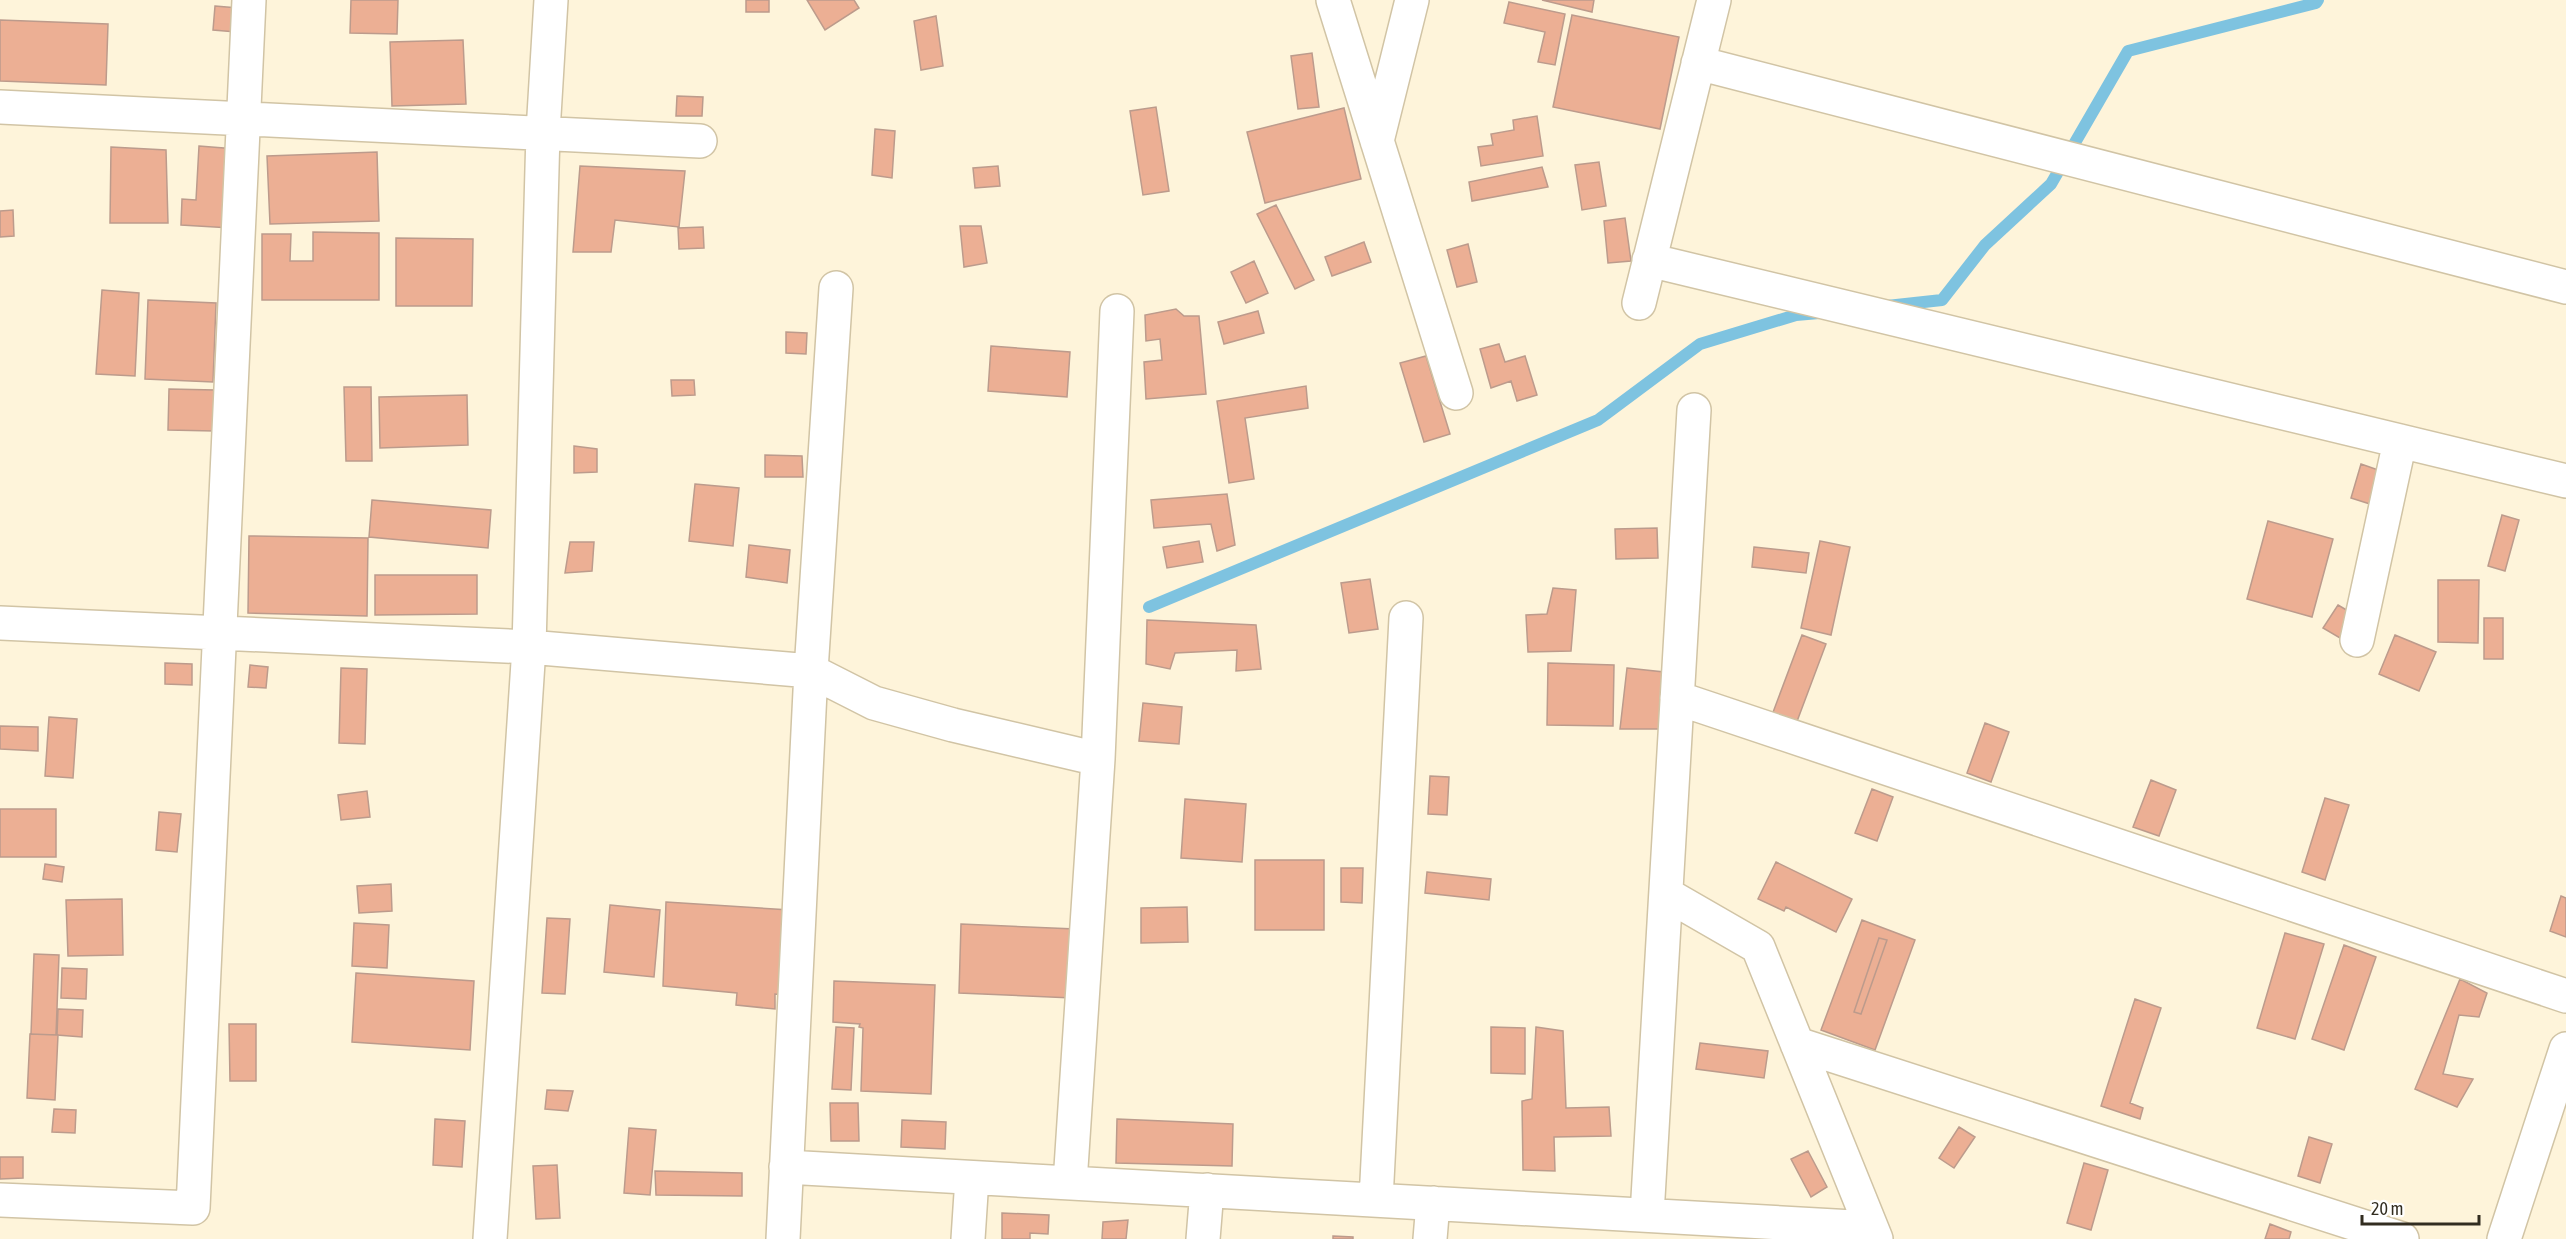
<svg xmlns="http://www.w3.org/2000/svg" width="2566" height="1239" font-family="'Asap Condensed',sans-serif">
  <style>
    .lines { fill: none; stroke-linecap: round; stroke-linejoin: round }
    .stream { stroke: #7ec3e0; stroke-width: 12 }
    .building { fill: #ecaf94; stroke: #bc9b8c; stroke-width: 1.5 }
    .minor-casing { stroke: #d1c4a5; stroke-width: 36 }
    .minor { stroke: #fff; stroke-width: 33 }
  </style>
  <rect width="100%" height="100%" fill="#fef4da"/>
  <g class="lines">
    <path class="stream" d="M 1887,306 L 1942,300 L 1985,245 L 2051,184 L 2128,51 L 2316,3 L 2318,0
      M 1149,607 L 1598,420 L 1700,344 L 1796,315 L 1819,313"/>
  </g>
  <path class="building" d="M 351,0 L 398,0 L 397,34 L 350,33 Z
    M 746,0 L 769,0 L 769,12 L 746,12 Z
    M 807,0 L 854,0 L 859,8 L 825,30 Z
    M 1542,0 L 1594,0 L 1592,12 Z
    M 1509,2 L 1565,14 L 1555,65 L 1538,62 L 1545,32 L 1504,23 Z
    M 215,6 L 238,8 L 236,32 L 213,30 Z
    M 1572,15 L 1679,37 L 1660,129 L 1553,107 Z
    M 936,16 L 943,66 L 921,70 L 914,21 Z
    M 0,20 L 108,24 L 106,85 L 0,81 Z
    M 463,40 L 466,104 L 392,106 L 390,42 Z
    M 1312,53 L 1319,107 L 1298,109 L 1291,56 Z
    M 677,96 L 703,97 L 702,116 L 676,116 Z
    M 1156,107 L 1169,191 L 1143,195 L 1130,111 Z
    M 1344,108 L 1361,179 L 1265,203 L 1247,132 Z
    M 1537,116 L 1543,156 L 1481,166 L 1478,147 L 1493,145 L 1491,134 L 1514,130 L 1513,120 Z
    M 875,129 L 895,131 L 892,178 L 872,175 Z
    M 199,146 L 236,149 L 231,228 L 181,225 L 182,199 L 196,200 Z
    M 111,147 L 166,150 L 168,223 L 110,223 Z
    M 377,152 L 379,221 L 270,224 L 267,156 Z
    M 1599,162 L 1606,206 L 1582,210 L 1575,165 Z
    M 580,166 L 685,171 L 679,227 L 615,220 L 611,252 L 573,252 Z
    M 998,166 L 1000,186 L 975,188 L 973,168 Z
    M 1542,167 L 1548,187 L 1472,201 L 1469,182 Z
    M 1276,205 L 1314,280 L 1295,289 L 1257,214 Z
    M 13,210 L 14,236 L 0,237 L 0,211 Z
    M 1625,218 L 1631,261 L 1608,263 L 1604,221 Z
    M 960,226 L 981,226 L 987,263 L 964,267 Z
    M 703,227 L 704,248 L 679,249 L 678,228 Z
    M 313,232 L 379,233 L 379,300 L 262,300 L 262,234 L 291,234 L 290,261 L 313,261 Z
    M 396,238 L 473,239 L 472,306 L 396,306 Z
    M 1364,242 L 1371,262 L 1332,276 L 1325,257 Z
    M 1468,244 L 1477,282 L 1457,287 L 1447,250 Z
    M 1254,261 L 1268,293 L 1246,303 L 1231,272 Z
    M 102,290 L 139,293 L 135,376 L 96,374 Z
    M 148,300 L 216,303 L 213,382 L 145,379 Z
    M 1176,309 L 1184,316 L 1199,316 L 1206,394 L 1146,399 L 1144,362 L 1162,360 L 1160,339 L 1146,341 L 1145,315 Z
    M 1258,311 L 1264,333 L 1224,344 L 1218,322 Z
    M 786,332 L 807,333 L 806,354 L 786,353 Z
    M 1499,344 L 1505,362 L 1525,356 L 1537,395 L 1517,401 L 1511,381 L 1491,388 L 1480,349 Z
    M 991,346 L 1070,352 L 1067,397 L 988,391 Z
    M 1426,356 L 1450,434 L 1424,442 L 1400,363 Z
    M 671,380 L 694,380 L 695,395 L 672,396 Z
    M 1306,386 L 1308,408 L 1245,418 L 1254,479 L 1229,483 L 1217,401 Z
    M 344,387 L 371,387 L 372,461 L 346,461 Z
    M 169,389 L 215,390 L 214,431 L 168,430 Z
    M 467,395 L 468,445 L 380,448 L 379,397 Z
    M 574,446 L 597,449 L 597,472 L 574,473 Z
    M 765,455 L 802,456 L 803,477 L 765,477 Z
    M 2361,464 L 2381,471 L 2370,504 L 2351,498 Z
    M 695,484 L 739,488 L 733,546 L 689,541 Z
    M 1227,494 L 1235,545 L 1217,551 L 1211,524 L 1154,528 L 1151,500 Z
    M 372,500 L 491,510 L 488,548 L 369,537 Z
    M 2502,515 L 2519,520 L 2505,571 L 2488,566 Z
    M 2268,521 L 2333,539 L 2312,617 L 2247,599 Z
    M 1657,528 L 1658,558 L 1616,559 L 1615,529 Z
    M 249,536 L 368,538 L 367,616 L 248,613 Z
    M 1199,541 L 1203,562 L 1167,568 L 1163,547 Z
    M 1820,541 L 1850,547 L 1831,635 L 1801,628 Z
    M 570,542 L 594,542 L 592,571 L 565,573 Z
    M 749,545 L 790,550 L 787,583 L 746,577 Z
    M 1754,547 L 1809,553 L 1806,573 L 1752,567 Z
    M 375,575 L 477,575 L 477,614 L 375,615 Z
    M 1370,579 L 1378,629 L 1349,633 L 1341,583 Z
    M 2438,580 L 2479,580 L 2478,643 L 2438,642 Z
    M 1553,588 L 1576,590 L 1571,651 L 1528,652 L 1526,615 L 1547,614 Z
    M 2338,605 L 2355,615 L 2340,638 L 2323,628 Z
    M 2484,618 L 2503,618 L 2503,659 L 2484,659 Z
    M 1147,620 L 1256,625 L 1261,669 L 1236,671 L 1237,650 L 1175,653 L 1170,669 L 1146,664 Z
    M 1802,635 L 1826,644 L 1796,724 L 1772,715 Z
    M 2395,635 L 2436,652 L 2419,691 L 2379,674 Z
    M 165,663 L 192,664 L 192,685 L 165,684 Z
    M 1548,663 L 1614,665 L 1613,726 L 1547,725 Z
    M 250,665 L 268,667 L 266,688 L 248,687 Z
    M 341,668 L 367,669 L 365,744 L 339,743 Z
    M 1627,668 L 1664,672 L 1661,729 L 1620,729 Z
    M 1143,703 L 1182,707 L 1179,744 L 1139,741 Z
    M 49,717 L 77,719 L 73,778 L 45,776 Z
    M 1985,723 L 2009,732 L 1991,782 L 1967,773 Z
    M 0,726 L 38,727 L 38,751 L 0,749 Z
    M 1430,776 L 1449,777 L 1447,815 L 1428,814 Z
    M 2151,780 L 2176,790 L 2159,836 L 2133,827 Z
    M 1872,789 L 1893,797 L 1877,841 L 1855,833 Z
    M 367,791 L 370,817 L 341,820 L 338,795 Z
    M 2325,798 L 2349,805 L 2325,880 L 2302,872 Z
    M 1185,799 L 1246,804 L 1242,862 L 1181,858 Z
    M 0,809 L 56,809 L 56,857 L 0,857 Z
    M 159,812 L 181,814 L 177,852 L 156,850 Z
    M 1255,860 L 1324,860 L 1324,930 L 1255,930 Z
    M 1776,862 L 1852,899 L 1836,932 L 1786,907 L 1784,911 L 1758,899 Z
    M 45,864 L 64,867 L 62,882 L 43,879 Z
    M 1341,868 L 1363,868 L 1362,903 L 1341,902 Z
    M 1427,872 L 1491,879 L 1489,900 L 1425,893 Z
    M 391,884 L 392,911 L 359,913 L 357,886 Z
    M 2561,896 L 2566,898 L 2566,937 L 2550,931 Z
    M 122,899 L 123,955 L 68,956 L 66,900 Z
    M 666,902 L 790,910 L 785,995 L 775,994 L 775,1009 L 736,1005 L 737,993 L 663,986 Z
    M 610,905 L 660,910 L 654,977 L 604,972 Z
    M 1187,907 L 1188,942 L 1141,943 L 1141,908 Z
    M 547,918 L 570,919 L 565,994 L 542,993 Z
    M 1862,920 L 1915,940 L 1875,1050 L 1821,1030 Z
    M 354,923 L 389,925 L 387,968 L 352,966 Z
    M 961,924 L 1075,929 L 1072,998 L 959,993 Z
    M 2285,933 L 2324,944 L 2295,1039 L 2257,1028 Z
    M 1879,938 L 1887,940 L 1861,1014 L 1854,1012 Z
    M 2344,945 L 2376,957 L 2344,1050 L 2312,1039 Z
    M 34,954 L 59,955 L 56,1035 L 31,1034 Z
    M 62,968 L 87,969 L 86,999 L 61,998 Z
    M 356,973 L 474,981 L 470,1050 L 352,1042 Z
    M 2460,979 L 2487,993 L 2479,1017 L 2459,1015 L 2443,1074 L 2473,1079 L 2457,1107 L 2415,1089 Z
    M 834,981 L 935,985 L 931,1094 L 861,1091 L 863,1028 L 859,1027 L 860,1024 L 833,1022 Z
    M 2135,999 L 2161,1008 L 2130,1103 L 2143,1108 L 2140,1119 L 2101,1106 Z
    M 58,1009 L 83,1010 L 82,1037 L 57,1035 Z
    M 229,1024 L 256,1024 L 256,1081 L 230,1081 Z
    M 836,1027 L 854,1028 L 851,1090 L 832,1089 Z
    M 1491,1027 L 1525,1028 L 1525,1074 L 1491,1073 Z
    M 1536,1027 L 1563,1031 L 1566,1108 L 1609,1107 L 1611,1136 L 1554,1137 L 1555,1171 L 1523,1170 L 1522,1101 L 1532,1099 Z
    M 30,1034 L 58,1035 L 55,1100 L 27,1098 Z
    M 1700,1043 L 1768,1051 L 1764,1078 L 1696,1069 Z
    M 547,1090 L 573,1091 L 568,1111 L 545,1109 Z
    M 830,1103 L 858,1103 L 859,1141 L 831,1141 Z
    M 54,1109 L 76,1110 L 75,1133 L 52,1132 Z
    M 435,1119 L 465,1121 L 462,1167 L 433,1165 Z
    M 1117,1119 L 1233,1124 L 1232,1166 L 1116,1163 Z
    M 902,1120 L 946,1122 L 945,1149 L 901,1147 Z
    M 1959,1127 L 1975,1137 L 1954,1168 L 1939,1158 Z
    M 629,1128 L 656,1130 L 650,1195 L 624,1193 Z
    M 2309,1137 L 2332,1144 L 2320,1183 L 2298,1176 Z
    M 1808,1151 L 1827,1187 L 1811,1197 L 1791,1159 Z
    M 0,1157 L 23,1157 L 23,1178 L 0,1179 Z
    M 2084,1163 L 2108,1170 L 2091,1230 L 2067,1223 Z
    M 557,1165 L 560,1218 L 536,1219 L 533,1166 Z
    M 655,1171 L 742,1173 L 742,1196 L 656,1195 Z
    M 1002,1213 L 1049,1215 L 1048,1234 L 1030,1233 L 1030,1239 L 1002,1239 Z
    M 1128,1220 L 1126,1239 L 1102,1239 L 1103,1222 Z
    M 2270,1224 L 2291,1232 L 2289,1239 L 2265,1239 Z
    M 1333,1236 L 1353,1237 L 1353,1239 L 1333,1239 Z"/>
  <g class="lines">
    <g class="minor-casing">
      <path id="minor" d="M 1333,0 L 1456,393
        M 1698,63 L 2566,287
        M 0,107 L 700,141
        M 1377,141 L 1412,0
        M 1649,260 L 2566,481
        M 1639,303 L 1714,0
        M 0,623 L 529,647 L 811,671 L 874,703 L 953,725 L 1098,759
        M 2357,640 L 2400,441
        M 1677,698 L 2566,996
        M 1666,894 L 1758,947 L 1876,1239
        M 1797,1044 L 2402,1239
        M 786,1167 L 1871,1228
        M 1070,1183 L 1098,759 L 1117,311
        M 0,1200 L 193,1208 L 249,0
        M 1376,1200 L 1406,618
        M 1647,1215 L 1694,410
        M 490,1239 L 529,647 L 543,132 L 551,0
        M 783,1239 L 811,671 L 836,288
        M 968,1239 L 972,1178
        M 1203,1239 L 1207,1190
        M 1430,1239 L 1433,1203
        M 2504,1239 L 2566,1049"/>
    </g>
    <use href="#minor" class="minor"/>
  </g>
  <path d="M2362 1215v9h117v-9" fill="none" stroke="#322d20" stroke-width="3"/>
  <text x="2371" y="1215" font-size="18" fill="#322d20" stroke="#ffffff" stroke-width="4.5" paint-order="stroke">20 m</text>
</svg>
